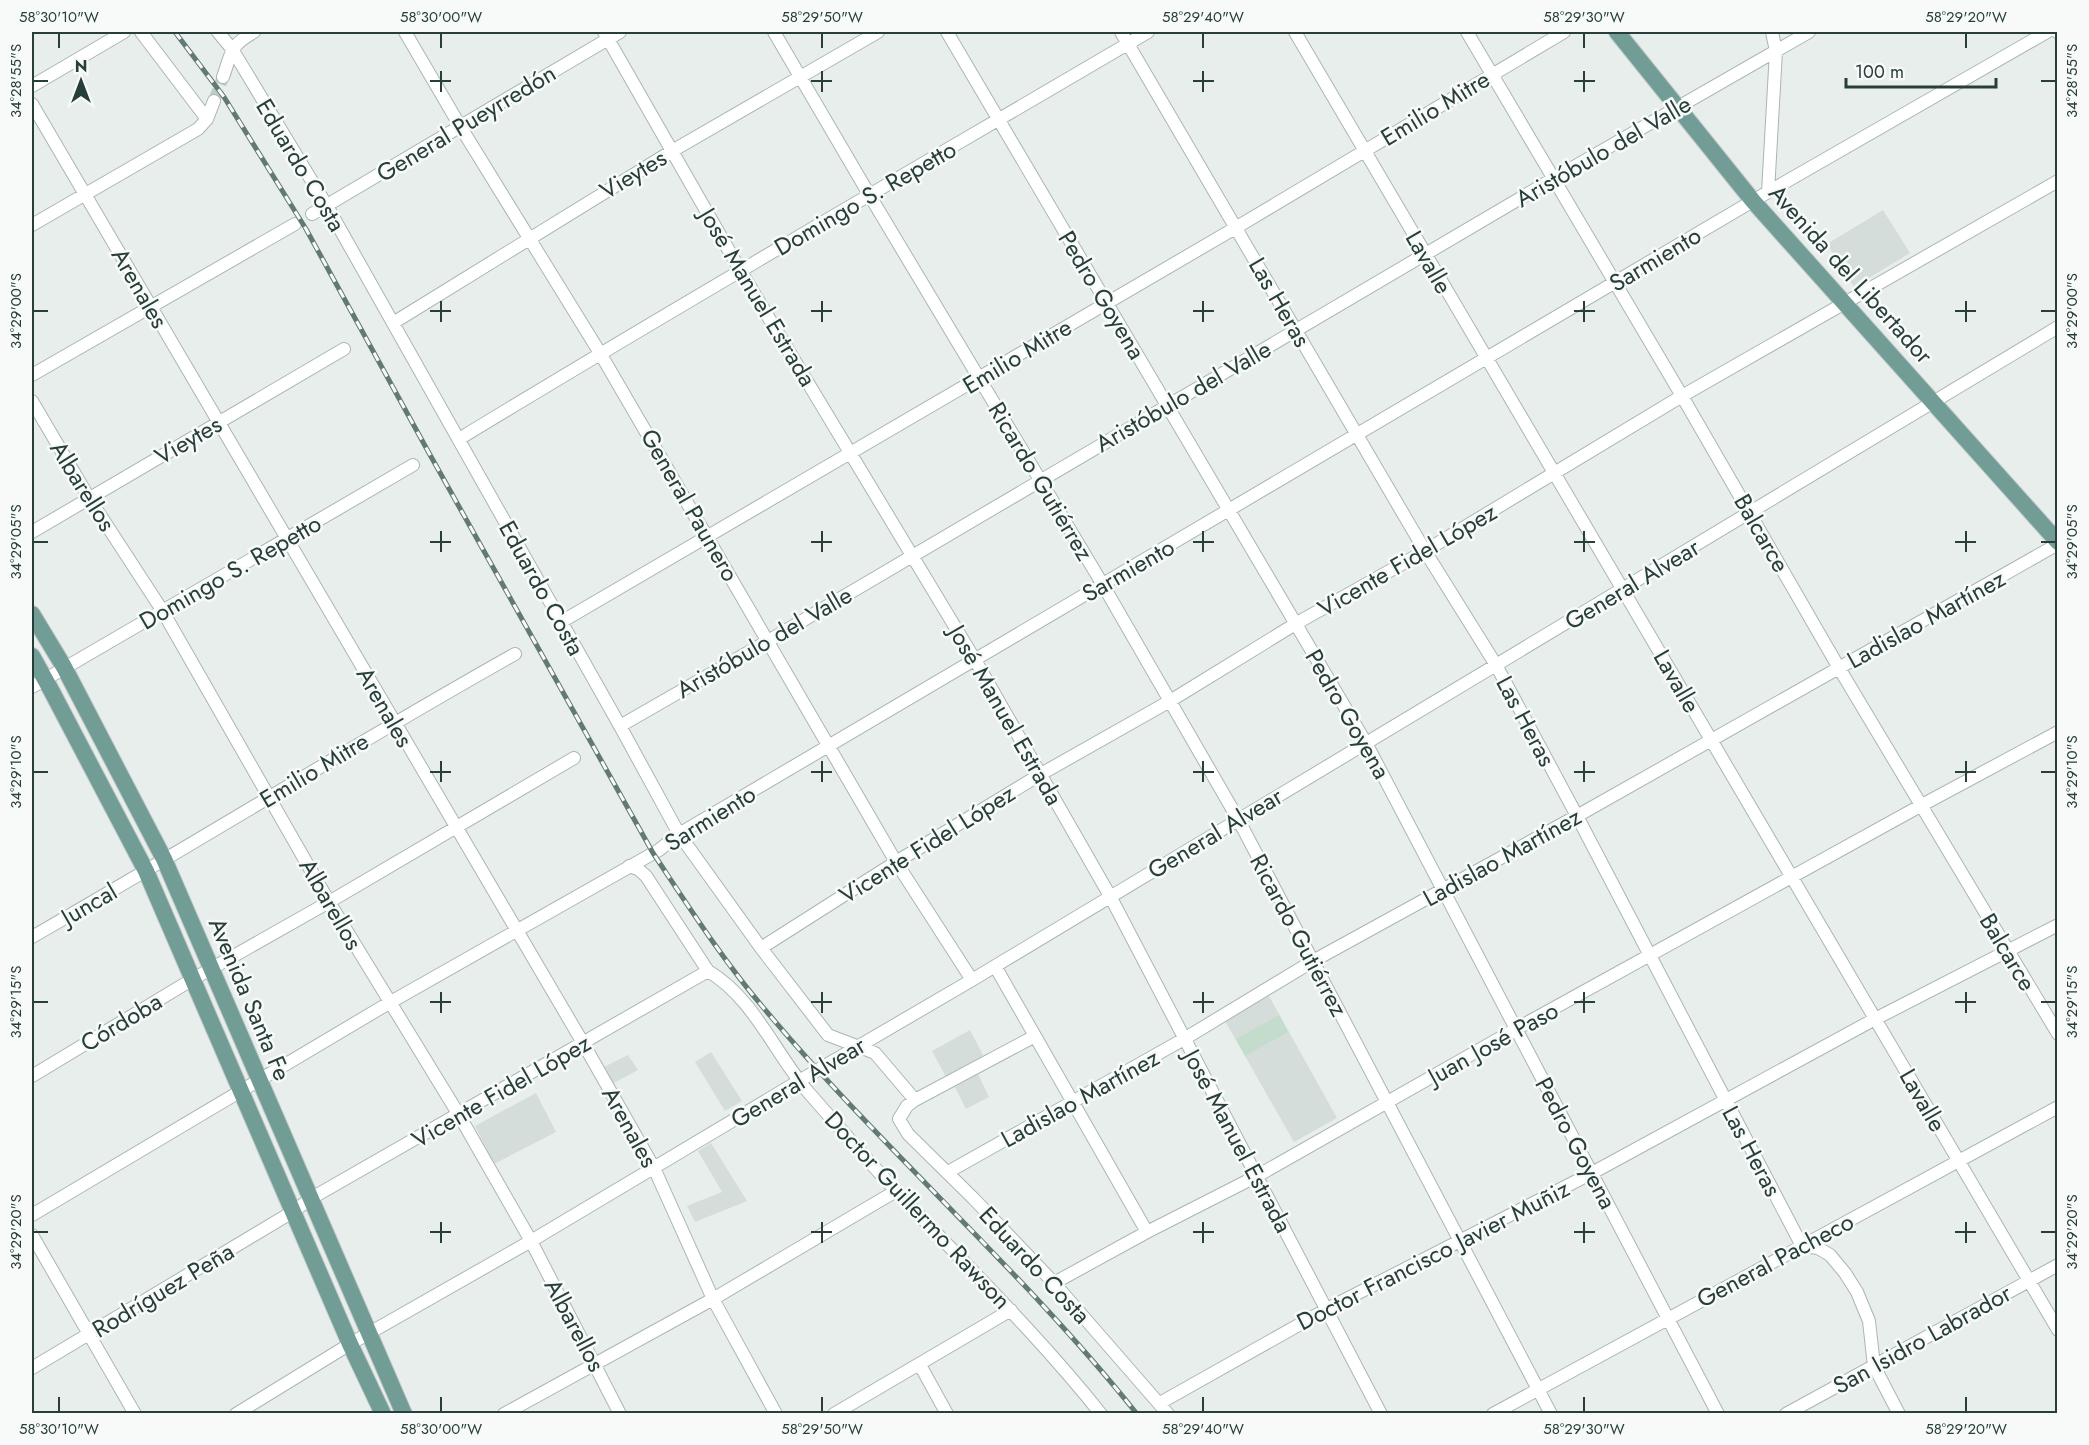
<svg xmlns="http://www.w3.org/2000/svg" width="2089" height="1445" font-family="Jost,sans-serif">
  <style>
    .built { fill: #d5ddda }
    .green { fill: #c3dccc }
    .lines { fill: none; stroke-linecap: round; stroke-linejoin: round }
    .minor-tunnel { stroke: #c1cbc8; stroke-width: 12; stroke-dasharray: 12 6; stroke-linecap: butt }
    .minor-casing { stroke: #aab6b2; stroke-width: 14 }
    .major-casing { stroke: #c3c9c8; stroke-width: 18 }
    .minor { stroke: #fff; stroke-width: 12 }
    .major { stroke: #719d96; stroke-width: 16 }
    .rail-casing { stroke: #627975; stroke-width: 5 }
    .rail { stroke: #f7faf9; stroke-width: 3; stroke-dasharray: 9; stroke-linecap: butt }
    .ticks { fill: none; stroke: #273e3a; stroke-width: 2 }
    .labels { text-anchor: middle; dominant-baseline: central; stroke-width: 5; stroke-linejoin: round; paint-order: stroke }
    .street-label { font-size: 24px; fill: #273e3a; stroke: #f7faf9 }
    .neatline { fill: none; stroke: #273e3a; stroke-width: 2 }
    .ticks-label { font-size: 15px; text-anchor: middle; fill: #273e3a }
  </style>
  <rect width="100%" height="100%" fill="#e7eeeb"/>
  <path class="built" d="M 1883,210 L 1910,253 L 1854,287 L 1827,244 Z
    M 1269,996 L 1337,1118 L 1294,1142 L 1225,1021 Z
    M 970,1030 L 984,1057 L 946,1077 L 932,1051 Z
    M 711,1052 L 742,1101 L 725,1111 L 695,1062 Z
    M 628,1055 L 638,1070 L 610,1085 L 600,1069 Z
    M 978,1074 L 989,1097 L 966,1109 L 955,1087 Z
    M 536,1093 L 556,1132 L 494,1164 L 475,1126 Z
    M 711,1143 L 747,1201 L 695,1222 L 687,1206 L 722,1192 L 698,1151 Z"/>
  <path class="green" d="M 1279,1015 L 1288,1032 L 1245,1056 L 1236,1039 Z"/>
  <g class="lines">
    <path class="minor-tunnel" d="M 214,101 L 223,77"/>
    <g class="minor-casing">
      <path id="minor" d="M 141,32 L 207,119
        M 218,32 L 232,49 L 327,206 L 620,726 L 679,834 L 761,948 L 828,1035 L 875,1053 L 915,1100
        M 405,32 L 460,126 L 600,353 L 896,862 L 972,980
        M 604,32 L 740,270 L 975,660 L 1110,896 L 1381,1414
        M 774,32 L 870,196 L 1103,585 L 1238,819 L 1551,1414
        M 947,32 L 1366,743 L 1718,1414
        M 1121,32 L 1425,551 L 1496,665 L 1577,816 L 1802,1246 L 1818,1248 L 1830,1255 L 1845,1273 L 1857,1292 L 1869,1321 L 1874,1366 L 1899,1414
        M 1295,32 L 2058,1330
        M 1467,32 L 1682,396 L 1839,668 L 2058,1034
        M 2057,32 L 2058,32
        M 223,77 C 232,52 229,46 254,32
        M 32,86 L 124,32
        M 32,104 L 583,1043 L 654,1168 L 713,1299 L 776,1414
        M 1768,192 L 1776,51 L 1772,32
        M 312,214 L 620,32
        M 32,225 L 198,129 L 207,119 L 214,101
        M 393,323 L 672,151 L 878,32
        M 32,375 L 295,224
        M 32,401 L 89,498 L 162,610 L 329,902 L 459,1115 L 531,1241 L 620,1414
        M 459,439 C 687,300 918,167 1148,32
        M 32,532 L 344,349
        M 561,622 L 1237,227 L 1564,32
        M 32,687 L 413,465
        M 620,726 L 768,641 L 1553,179 L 1809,32
        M 629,866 L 638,869 L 646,876 L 708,971 C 754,998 775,1054 809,1093 C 838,1126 867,1160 897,1192 C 966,1265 1038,1335 1101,1414
        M 32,937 C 194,844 353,745 515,654
        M 761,948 L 896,862 L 1041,774 L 1170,701 L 1297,623 L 1425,551 L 1682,396 L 2058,181
        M 995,966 L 1147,1232
        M 1035,1036 L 915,1100 L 907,1106 L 899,1119 L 908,1134 L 974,1199 L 1054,1283 L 1168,1414
        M 32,1076 L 193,979 L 329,902 L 574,758
        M 948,1172 L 1184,1039 L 1313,961 L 1577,816 L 2058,544
        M 32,1215 L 389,1003 L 659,850 L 679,834 L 1768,192 L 2047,32
        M 32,1235 L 135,1414
        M 1054,1283 L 1147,1232 L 1257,1176 L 1516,1029 L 1922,805 L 2058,732
        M 920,1365 L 947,1414
        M 32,1368 L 294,1211 L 310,1199 L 708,971
        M 1160,1403 L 1327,1309 L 1592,1173 L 1875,1019 L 2058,925
        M 236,1414 L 350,1344 L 531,1241 L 799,1081 L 972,980 L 2058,327
        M 504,1414 L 713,1299 L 896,1191
        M 834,1414 L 1011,1310
        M 1493,1414 L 2058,1107
        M 1786,1414 L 2058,1265"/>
    </g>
    <g class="major-casing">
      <path id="major" d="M 1617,32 L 1753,201 L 2058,542
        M 32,614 L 64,667 L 164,859 L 404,1414
        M 32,656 L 51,690 L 146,871 L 350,1344 L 383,1414"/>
    </g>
    <use href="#minor" class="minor"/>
    <use href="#major" class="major"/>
    <g class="rail-casing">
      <path id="rail" d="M 175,32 L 224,97 L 306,229 L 429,453 L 653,853 C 689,907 724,962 767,1012 C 884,1151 1023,1271 1137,1414"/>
    </g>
    <use href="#rail" class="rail"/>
  </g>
  <path class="ticks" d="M 59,33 L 59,48M 441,33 L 441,48M 822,33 L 822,48M 1203,33 L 1203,48M 1584,33 L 1584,48M 1966,33 L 1966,48M 441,71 L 441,92M 822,71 L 822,92M 1203,71 L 1203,92M 1584,71 L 1584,92M 33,81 L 48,81M 430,81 L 451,81M 811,81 L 832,81M 1193,81 L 1214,81M 1574,81 L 1595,81M 2041,81 L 2056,81M 441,301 L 441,322M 822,301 L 822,322M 1203,301 L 1203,322M 1584,301 L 1584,322M 1966,301 L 1966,322M 33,311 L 48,311M 430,311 L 451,311M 811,311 L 832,311M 1193,311 L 1214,311M 1574,311 L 1595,311M 1955,311 L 1976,311M 2041,311 L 2056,311M 441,531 L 441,552M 822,531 L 822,552M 1203,531 L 1203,552M 1584,531 L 1584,552M 1966,531 L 1966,552M 33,542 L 48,542M 430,542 L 451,542M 811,542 L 832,542M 1193,542 L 1214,542M 1574,542 L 1595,542M 1955,542 L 1976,542M 2041,542 L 2056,542M 441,761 L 441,782M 822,761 L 822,782M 1203,761 L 1203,782M 1584,761 L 1584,782M 1966,761 L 1966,782M 33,772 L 48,772M 430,772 L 451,772M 811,772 L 832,772M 1193,772 L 1214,772M 1574,772 L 1595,772M 1955,772 L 1976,772M 2041,772 L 2056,772M 441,992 L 441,1013M 822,992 L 822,1013M 1203,992 L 1203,1013M 1584,992 L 1584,1013M 1966,992 L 1966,1013M 33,1002 L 48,1002M 430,1002 L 451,1002M 811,1002 L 832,1002M 1193,1002 L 1214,1002M 1574,1002 L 1595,1002M 1955,1002 L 1976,1002M 2041,1002 L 2056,1002M 441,1222 L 441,1243M 822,1222 L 822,1243M 1203,1222 L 1203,1243M 1584,1222 L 1584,1243M 1966,1222 L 1966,1243M 33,1232 L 48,1232M 430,1232 L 451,1232M 811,1232 L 832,1232M 1193,1232 L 1214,1232M 1574,1232 L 1595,1232M 1955,1232 L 1976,1232M 2041,1232 L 2056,1232M 59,1397 L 59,1412M 441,1397 L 441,1412M 822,1397 L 822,1412M 1203,1397 L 1203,1412M 1584,1397 L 1584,1412M 1966,1397 L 1966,1412"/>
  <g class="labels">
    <g class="street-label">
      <text transform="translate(1435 108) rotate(-31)">Emilio Mitre</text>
      <text transform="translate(466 123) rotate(-31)">General Pueyrredón</text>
      <text transform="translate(1603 151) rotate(-30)">Aristóbulo del Valle</text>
      <text transform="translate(301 165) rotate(59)">Eduardo Costa</text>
      <text transform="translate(633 174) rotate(-31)">Vieytes</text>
      <text transform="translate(865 198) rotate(-30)">Domingo S. Repetto</text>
      <text transform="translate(1655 259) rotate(-31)">Sarmiento</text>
      <text transform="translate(1429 262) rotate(60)">Lavalle</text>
      <text transform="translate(1851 274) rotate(48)">Avenida del Libertador</text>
      <text transform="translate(140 288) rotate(60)">Arenales</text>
      <text transform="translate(1102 295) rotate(59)">Pedro Goyena</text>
      <text transform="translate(758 297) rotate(59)">José Manuel Estrada</text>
      <text transform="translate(1280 302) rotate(60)">Las Heras</text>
      <text transform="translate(1017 356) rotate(-31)">Emilio Mitre</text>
      <text transform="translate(1183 396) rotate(-30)">Aristóbulo del Valle</text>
      <text transform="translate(188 440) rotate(-30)">Vieytes</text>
      <text transform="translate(1041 481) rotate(59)">Ricardo Gutiérrez</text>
      <text transform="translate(83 486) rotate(58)">Albarellos</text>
      <text transform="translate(690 505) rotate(60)">General Paunero</text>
      <text transform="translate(1762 533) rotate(60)">Balcarce</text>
      <text transform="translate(1407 560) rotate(-30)">Vicente Fidel López</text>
      <text transform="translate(1128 570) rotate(-30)">Sarmiento</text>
      <text transform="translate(230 572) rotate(-30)">Domingo S. Repetto</text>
      <text transform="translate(1632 584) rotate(-31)">General Alvear</text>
      <text transform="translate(542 588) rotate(61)">Eduardo Costa</text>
      <text transform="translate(1926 619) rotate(-29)">Ladislao Martínez</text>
      <text transform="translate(764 642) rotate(-30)">Aristóbulo del Valle</text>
      <text transform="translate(1677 681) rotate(60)">Lavalle</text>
      <text transform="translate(385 707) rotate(60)">Arenales</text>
      <text transform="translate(1348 714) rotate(60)">Pedro Goyena</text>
      <text transform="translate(1006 715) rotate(60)">José Manuel Estrada</text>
      <text transform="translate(1526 721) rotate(62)">Las Heras</text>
      <text transform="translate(314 770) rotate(-31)">Emilio Mitre</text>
      <text transform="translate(710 818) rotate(-32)">Sarmiento</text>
      <text transform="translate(1215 833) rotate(-31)">General Alvear</text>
      <text transform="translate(927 844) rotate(-32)">Vicente Fidel López</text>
      <text transform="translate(1502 857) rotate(-29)">Ladislao Martínez</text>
      <text transform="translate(89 904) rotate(-30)">Juncal</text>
      <text transform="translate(331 904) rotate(60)">Albarellos</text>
      <text transform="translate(1299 935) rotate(62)">Ricardo Gutiérrez</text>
      <text transform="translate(2008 952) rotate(59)">Balcarce</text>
      <text transform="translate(250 999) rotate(67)">Avenida Santa Fe</text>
      <text transform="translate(121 1022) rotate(-31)">Córdoba</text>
      <text transform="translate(1493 1043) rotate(-29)">Juan José Paso</text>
      <text transform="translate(798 1082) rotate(-31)">General Alvear</text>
      <text transform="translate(501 1091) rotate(-30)">Vicente Fidel López</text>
      <text transform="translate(1080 1098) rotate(-29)">Ladislao Martínez</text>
      <text transform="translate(1923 1100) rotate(60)">Lavalle</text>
      <text transform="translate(630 1127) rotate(61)">Arenales</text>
      <text transform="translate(1238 1141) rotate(62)">José Manuel Estrada</text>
      <text transform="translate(1576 1143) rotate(62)">Pedro Goyena</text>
      <text transform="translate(1752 1151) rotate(62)">Las Heras</text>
      <text transform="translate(918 1210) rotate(47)">Doctor Guillermo Rawson</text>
      <text transform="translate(1433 1255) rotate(-27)">Doctor Francisco Javier Muñiz</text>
      <text transform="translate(1775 1260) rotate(-28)">General Pacheco</text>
      <text transform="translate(1035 1265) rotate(47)">Eduardo Costa</text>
      <text transform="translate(163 1290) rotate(-31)">Rodríguez Peña</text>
      <text transform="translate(575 1325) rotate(62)">Albarellos</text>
      <text transform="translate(1922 1339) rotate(-29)">San Isidro Labrador</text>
    </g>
  </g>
  <rect width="2089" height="1445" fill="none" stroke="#f7faf9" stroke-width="66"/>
  <g transform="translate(81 81)" stroke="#f7faf9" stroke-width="4.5" paint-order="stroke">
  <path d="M0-4.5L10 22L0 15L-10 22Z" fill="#273e3a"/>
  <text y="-9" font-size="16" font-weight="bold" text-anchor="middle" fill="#273e3a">N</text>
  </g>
  <path d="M1846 78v9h150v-9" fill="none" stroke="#273e3a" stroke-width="3"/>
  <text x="1855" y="78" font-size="18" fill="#273e3a" stroke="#f7faf9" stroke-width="4.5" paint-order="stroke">100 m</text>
  <rect x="33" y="33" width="2023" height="1379" class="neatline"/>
  <g class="ticks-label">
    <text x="59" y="22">58°30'10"W</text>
    <text x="441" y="22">58°30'00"W</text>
    <text x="822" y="22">58°29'50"W</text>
    <text x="1203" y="22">58°29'40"W</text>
    <text x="1584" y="22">58°29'30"W</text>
    <text x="1966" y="22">58°29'20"W</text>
    <text transform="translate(16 81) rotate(-90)" y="5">34°28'55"S</text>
    <text transform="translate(2072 81) rotate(-90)" y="5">34°28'55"S</text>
    <text transform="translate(16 311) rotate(-90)" y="5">34°29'00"S</text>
    <text transform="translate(2072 311) rotate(-90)" y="5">34°29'00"S</text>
    <text transform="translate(16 542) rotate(-90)" y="5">34°29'05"S</text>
    <text transform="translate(2072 542) rotate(-90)" y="5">34°29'05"S</text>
    <text transform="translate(16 772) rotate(-90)" y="5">34°29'10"S</text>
    <text transform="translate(2072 772) rotate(-90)" y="5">34°29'10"S</text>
    <text transform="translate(16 1002) rotate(-90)" y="5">34°29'15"S</text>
    <text transform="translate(2072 1002) rotate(-90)" y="5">34°29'15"S</text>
    <text transform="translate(16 1232) rotate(-90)" y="5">34°29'20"S</text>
    <text transform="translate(2072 1232) rotate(-90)" y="5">34°29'20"S</text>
    <text x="59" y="1434">58°30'10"W</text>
    <text x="441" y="1434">58°30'00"W</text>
    <text x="822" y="1434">58°29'50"W</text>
    <text x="1203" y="1434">58°29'40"W</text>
    <text x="1584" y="1434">58°29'30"W</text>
    <text x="1966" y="1434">58°29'20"W</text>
  </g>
</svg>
